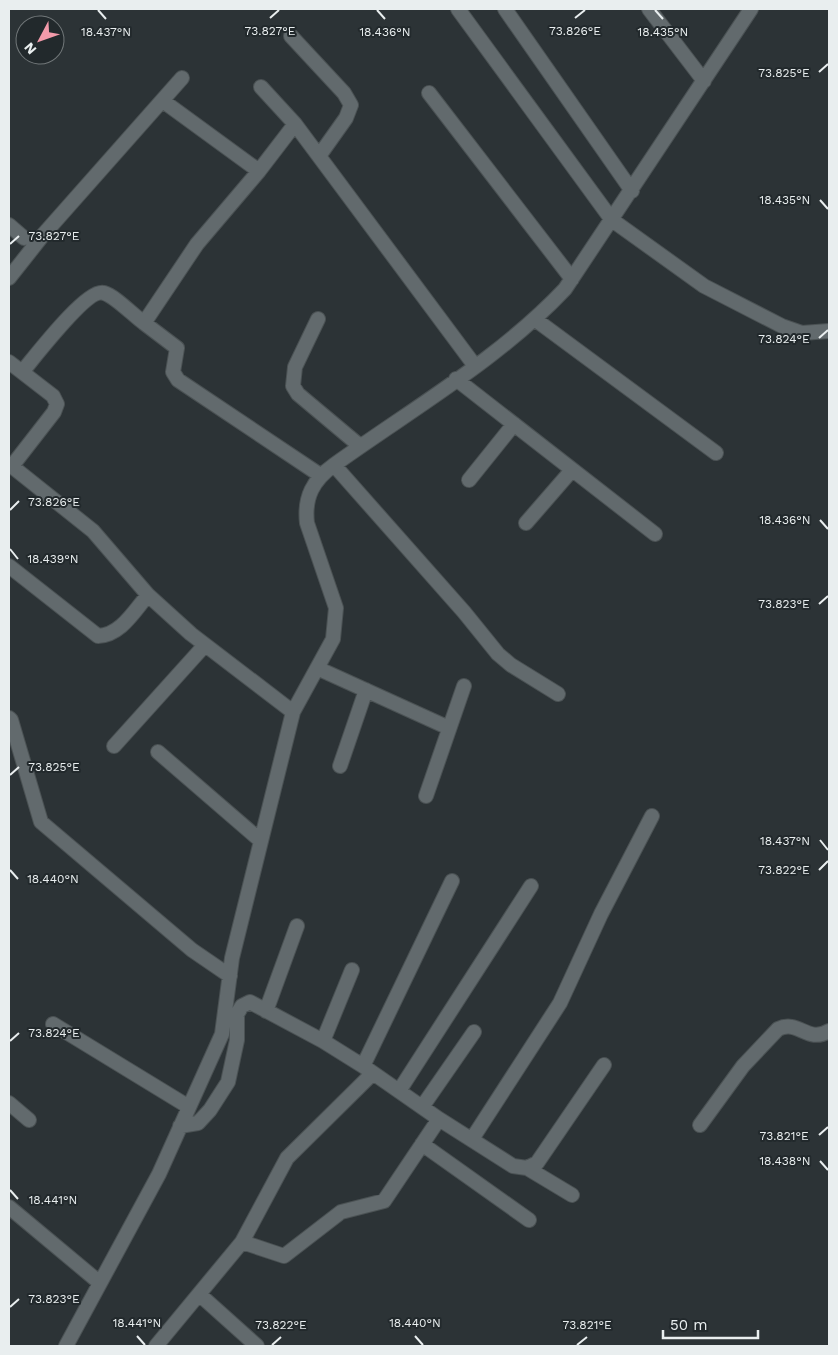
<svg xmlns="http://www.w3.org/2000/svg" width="838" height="1355" font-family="'Work Sans',sans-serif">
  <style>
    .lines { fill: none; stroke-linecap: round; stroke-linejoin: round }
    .minor-casing { stroke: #4b5254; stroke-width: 16 }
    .minor { stroke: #626a6d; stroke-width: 14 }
    .ticks { fill: none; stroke: #e9eeef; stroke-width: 2 }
    .ticks-label { font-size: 12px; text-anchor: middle; fill: #e9eeef; stroke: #22292c; stroke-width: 4; stroke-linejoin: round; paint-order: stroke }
  </style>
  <rect width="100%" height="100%" fill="#2c3336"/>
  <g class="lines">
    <g class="minor-casing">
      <path id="minor" d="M 458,9 L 612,220 L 704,286 L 782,326 L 802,333 L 829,331
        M 505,9 L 632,191
        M 649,9 L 704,81
        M 291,36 L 344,93 L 351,105 L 346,118 L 319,156
        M 261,87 L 295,124 L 475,366
        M 429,93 L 572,279
        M 163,101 L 259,171
        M 9,225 L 24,238
        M 9,278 L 43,235 L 182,78
        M 318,319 L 295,367 L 293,386 L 298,394 L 360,446
        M 536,320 L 716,453
        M 144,323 L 177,348 L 173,372 L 178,380 L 320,475
        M 9,362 L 53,396 L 57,404 L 54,412 L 12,466
        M 22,372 C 34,358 87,288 104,293 C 115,296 134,316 144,323 L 197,244 L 259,171 L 295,124
        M 456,379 L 655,534
        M 9,464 L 93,531 L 148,595 L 191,634 L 293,712 L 232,958 L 222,1034 L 159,1174 L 66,1346
        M 334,465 L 464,612 L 498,654 L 511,665 L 558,694
        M 469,480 L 514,424
        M 526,523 L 572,470
        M 9,566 L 98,636 C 121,635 134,611 148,595
        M 317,668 L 449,728
        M 293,712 L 333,639 L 336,608 L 307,523 C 304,497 313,480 334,465 C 412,409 499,359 565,289 L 751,9
        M 9,718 L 11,720 L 41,822 L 192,950 L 230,976
        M 114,746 L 205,645
        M 158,752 L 261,841
        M 340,766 L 366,690
        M 426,796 L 464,686
        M 266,1011 L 297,926
        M 53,1024 L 189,1107
        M 323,1041 L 352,970
        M 399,1091 L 531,886
        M 9,1103 L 29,1120
        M 422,1107 L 474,1032
        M 439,1119 L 513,1166 L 527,1168 L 537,1163 L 604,1065
        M 700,1125 L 743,1066 L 778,1029 C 799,1019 807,1044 829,1031
        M 180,1126 L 198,1123 L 210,1110 L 228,1082 L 237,1040 L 237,1014 L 242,1006 L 250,1002 L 323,1041 L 363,1066
        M 472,1139 L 560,1003 L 601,914 L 652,816
        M 422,1144 L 529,1220
        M 527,1168 L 572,1195
        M 9,1207 L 100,1283
        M 242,1242 L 287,1158 L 373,1073
        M 199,1294 L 257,1346
        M 156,1346 L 242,1242 L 284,1256 L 341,1212 L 384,1201 L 439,1119 L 363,1066 L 452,881"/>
    </g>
    <use href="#minor" class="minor"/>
  </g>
  <path class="ticks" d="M 98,10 L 106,19M 377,10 L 385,19M 655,10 L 663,19M 270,18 L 279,10M 575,18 L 585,10M 819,72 L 828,64M 820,200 L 828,209M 10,244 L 19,236M 819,338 L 828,330M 10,510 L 19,501M 820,520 L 828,529M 10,549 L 18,559M 819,604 L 828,596M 10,775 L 19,767M 820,840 L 828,850M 10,870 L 18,879M 819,870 L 828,861M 10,1041 L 19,1033M 819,1135 L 828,1127M 820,1161 L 828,1170M 10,1190 L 18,1199M 10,1307 L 19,1299M 137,1336 L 145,1345M 415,1336 L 423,1345M 272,1345 L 281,1337M 577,1345 L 587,1337"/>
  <g class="ticks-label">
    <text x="270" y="35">73.827°E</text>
    <text x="575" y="35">73.826°E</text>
    <text x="106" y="36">18.437°N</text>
    <text x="385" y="36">18.436°N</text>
    <text x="663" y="36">18.435°N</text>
    <text x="784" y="77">73.825°E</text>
    <text x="785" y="204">18.435°N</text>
    <text x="54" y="240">73.827°E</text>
    <text x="784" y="343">73.824°E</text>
    <text x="54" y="506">73.826°E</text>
    <text x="785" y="524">18.436°N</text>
    <text x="53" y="563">18.439°N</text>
    <text x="784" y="608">73.823°E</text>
    <text x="54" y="771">73.825°E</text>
    <text x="785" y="845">18.437°N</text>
    <text x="784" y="874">73.822°E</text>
    <text x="53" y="883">18.440°N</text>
    <text x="54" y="1037">73.824°E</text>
    <text x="784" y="1140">73.821°E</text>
    <text x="785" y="1165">18.438°N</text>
    <text x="53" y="1204">18.441°N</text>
    <text x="54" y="1303">73.823°E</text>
    <text x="137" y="1327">18.441°N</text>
    <text x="415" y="1327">18.440°N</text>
    <text x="281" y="1329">73.822°E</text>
    <text x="587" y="1329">73.821°E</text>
  </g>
  <rect width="838" height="1355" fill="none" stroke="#e9eeef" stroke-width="20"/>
  <g transform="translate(40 40) rotate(229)"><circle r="24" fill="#22292c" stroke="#72787a"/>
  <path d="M0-4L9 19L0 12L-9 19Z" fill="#f39aaa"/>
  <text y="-8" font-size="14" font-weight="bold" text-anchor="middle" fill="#e9eeef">N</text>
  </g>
  <path d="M663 1330v8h95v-8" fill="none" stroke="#e9eeef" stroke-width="2.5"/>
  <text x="670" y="1330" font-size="15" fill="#e9eeef" stroke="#22292c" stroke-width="4" paint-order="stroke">50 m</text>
</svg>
